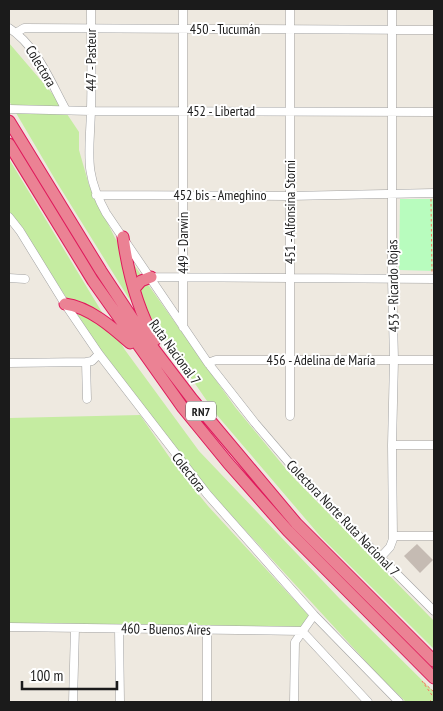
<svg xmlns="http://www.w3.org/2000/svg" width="443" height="711" font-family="'PT Sans Narrow',sans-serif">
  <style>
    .grass { fill: #c5eca1 }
    .park { fill: #b8fcbe }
    .building { fill: #c5bbb3 }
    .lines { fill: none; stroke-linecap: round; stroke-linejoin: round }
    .minor-casing { stroke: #a2a2a2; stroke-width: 9 }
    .highway-casing { stroke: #df195b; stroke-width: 13 }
    .path { stroke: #ff715f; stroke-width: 1; stroke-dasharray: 2.5 2.5; stroke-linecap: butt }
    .minor { stroke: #fff; stroke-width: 8 }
    .highway { stroke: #eb8294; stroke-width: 11 }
    .labels { text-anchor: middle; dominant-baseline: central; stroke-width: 4; stroke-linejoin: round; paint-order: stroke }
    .shield { fill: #fff; stroke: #5f5f5f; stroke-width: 1 }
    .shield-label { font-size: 12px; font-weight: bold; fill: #1b1b1b }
    .street-label { font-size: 14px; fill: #1b1b1b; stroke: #fff }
  </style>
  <rect width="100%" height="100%" fill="#eee9e0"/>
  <path class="grass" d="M 9,43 L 57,99 L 79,132 L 79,150 L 89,185 L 115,238 L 235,407 L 291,475 L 434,621 L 434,649 L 321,537 L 216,414 L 169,346 L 128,297 L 56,181 L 9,101 Z
    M 9,159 L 125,350 L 199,451 L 340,599 L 434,692 L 434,702 L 406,702 L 381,678 L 211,493 L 128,387 L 93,339 L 17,221 L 9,213 Z
    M 140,415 L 177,468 L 208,506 L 310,617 L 305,627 L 9,623 L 9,418 Z"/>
  <path class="park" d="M 400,199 L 434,199 L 434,271 L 399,270 Z"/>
  <path class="building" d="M 417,544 L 433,560 L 420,573 L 404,556 Z"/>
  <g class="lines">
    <g class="minor-casing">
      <path id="minor" d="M 91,9 C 91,42 92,76 91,109 C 90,153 83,172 106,213 L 208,363 L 255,423 L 291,465 L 336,513 L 434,611
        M 290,9 L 290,416
        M 9,28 C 37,46 50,81 66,110
        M 16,33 L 24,28 L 434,30
        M 9,109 L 91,111 L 434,112
        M 96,195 L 289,196 L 434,193
        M 9,217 L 20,231 L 65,304 L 99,354 L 207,494 L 314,615 L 399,702
        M 151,277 L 434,279
        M 9,278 L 25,279
        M 183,327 L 183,9
        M 86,362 L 87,399
        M 9,363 L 86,362 L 92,361 L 99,354
        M 208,363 L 216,360 L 434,360
        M 392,445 L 434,445
        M 393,536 L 434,536
        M 380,558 L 390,547 L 393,539 L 392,445 L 394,360 L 392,279 L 392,9
        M 9,627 L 302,631
        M 119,629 L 120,702
        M 302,631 L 368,702
        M 73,702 L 75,628
        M 207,702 L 207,630
        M 294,702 L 295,642 L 314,615"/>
    </g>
    <g class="highway-casing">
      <path id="highway" d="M 9,121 L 101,271 L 144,336 L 192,399 L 296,523 L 434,661
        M 9,144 L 93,281 L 183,408 L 228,463 L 288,531 L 434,678
        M 123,237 C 128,273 137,308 155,340
        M 134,289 L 141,281 L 151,277
        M 65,304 C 89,307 112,327 130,343"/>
    </g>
    <path class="path" d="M 431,199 L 432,273
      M 429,702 L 434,698 L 422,681 L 434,692"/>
    <use href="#minor" class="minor"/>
    <use href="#highway" class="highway"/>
  </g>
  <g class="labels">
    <rect class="shield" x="186" y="401.5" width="30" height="19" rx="4"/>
    <g class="shield-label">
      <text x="201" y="411">RN7</text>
    </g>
    <g class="street-label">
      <text x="225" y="29">450 - Tucumán</text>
      <text transform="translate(91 60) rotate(-90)">447 - Pasteur</text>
      <text transform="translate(41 66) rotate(59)">Colectora</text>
      <text x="221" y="111">452 - Libertad</text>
      <text x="220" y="195">452 bis - Ameghino</text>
      <text transform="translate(290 212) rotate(-90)">451 - Alfonsina Storni</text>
      <text transform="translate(183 243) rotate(-90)">449 - Darwin</text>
      <text transform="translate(393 286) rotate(-91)">453 - Ricardo Rojas</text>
      <text transform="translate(175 352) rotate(54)">Ruta Nacional 7</text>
      <text x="321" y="360">456 - Adelina de María</text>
      <text transform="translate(189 472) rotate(52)">Colectora</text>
      <text transform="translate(343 518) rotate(46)">Colectora Norte Ruta Nacional 7</text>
      <text transform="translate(166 629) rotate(1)">460 - Buenos Aires</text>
    </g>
  </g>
  <rect width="443" height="711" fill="none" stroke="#1b1b1b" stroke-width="20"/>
  <path d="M22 681v8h95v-8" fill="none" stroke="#1b1b1b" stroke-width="2.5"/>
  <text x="30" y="681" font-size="15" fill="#1b1b1b" stroke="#ffffff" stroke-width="4" paint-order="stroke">100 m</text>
</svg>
